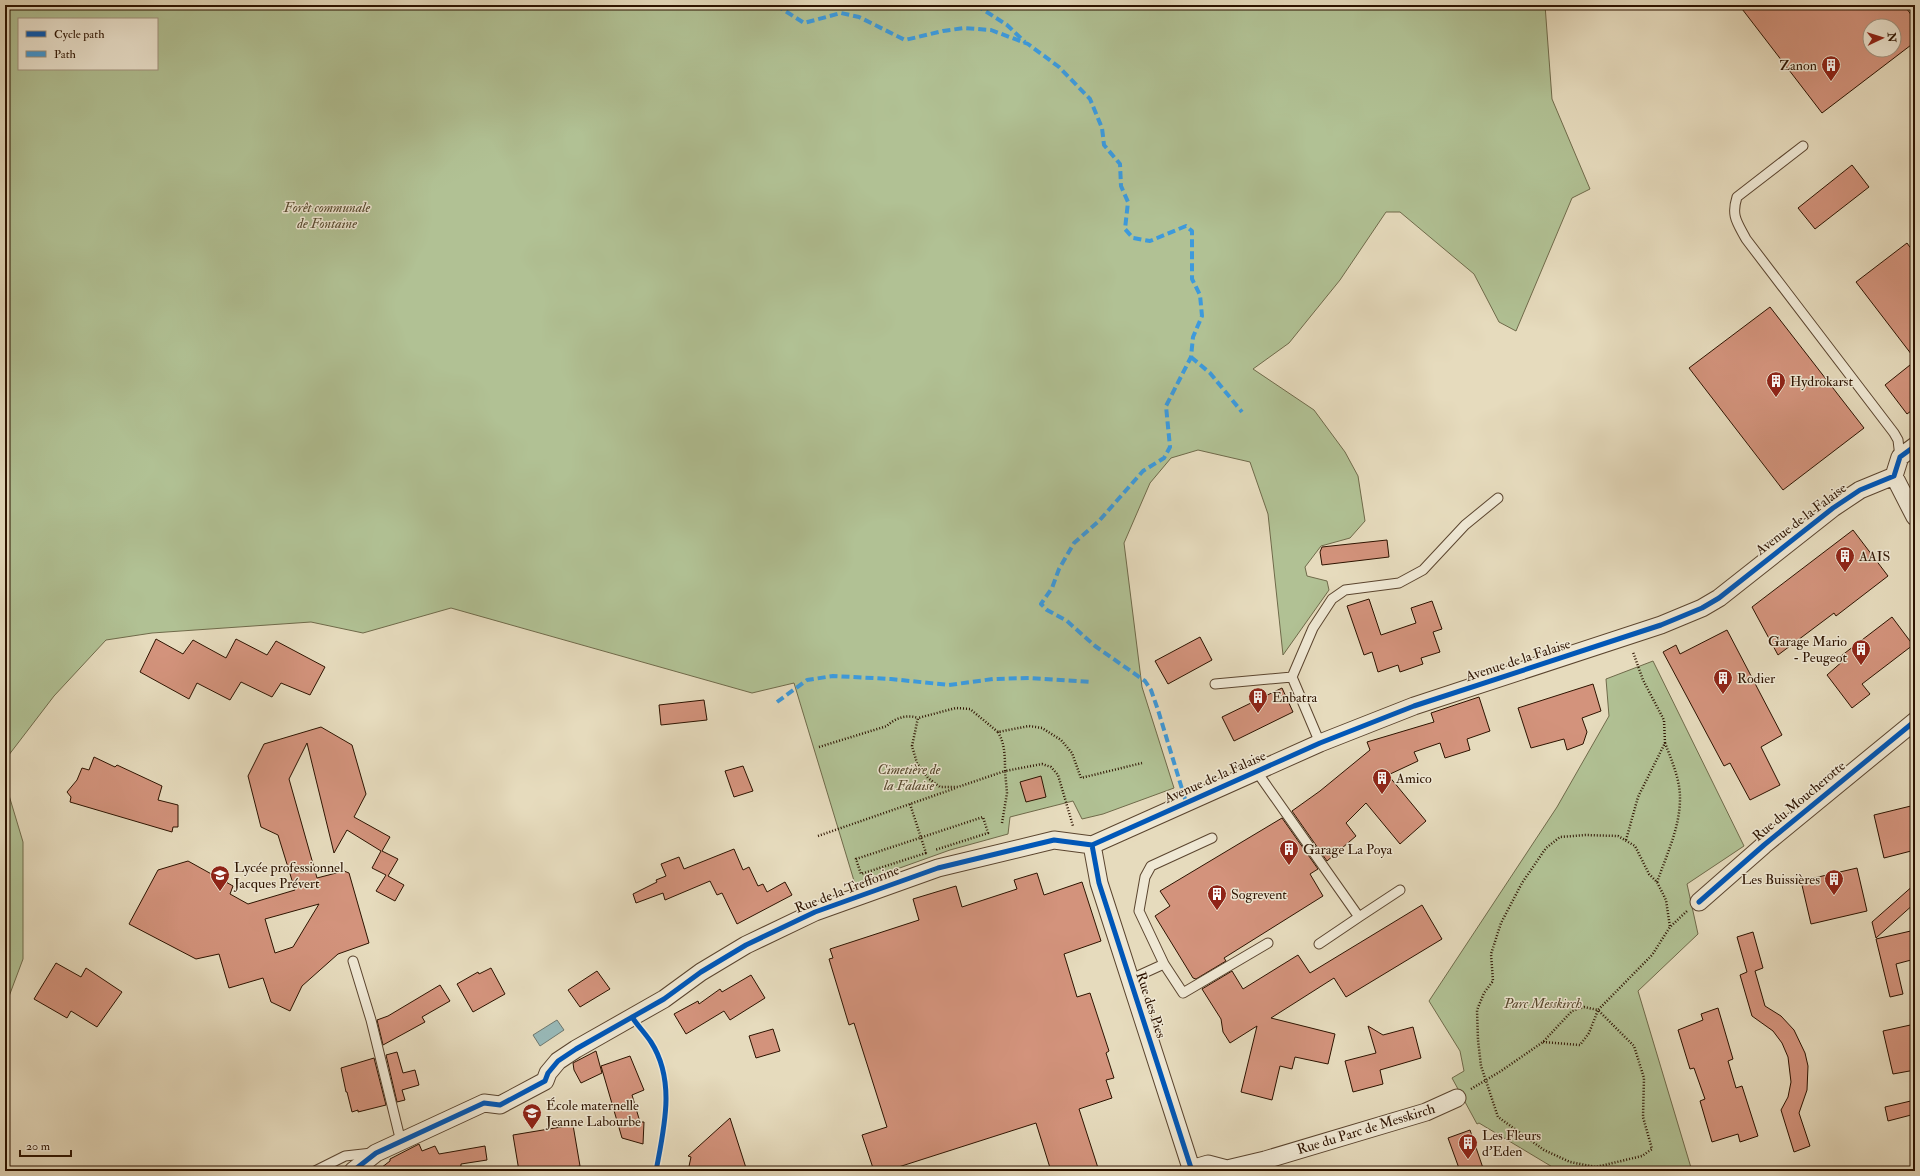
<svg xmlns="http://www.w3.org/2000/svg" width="1920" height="1176" font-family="'IM FELL Double Pica',serif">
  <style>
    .green { fill: #b1c194; stroke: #6f6a4a; fill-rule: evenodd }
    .water { fill: #98b9b8; stroke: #6d776e }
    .building { fill: #d3937c; stroke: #2d1300; fill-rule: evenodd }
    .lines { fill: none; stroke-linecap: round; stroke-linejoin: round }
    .service-casing { stroke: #5b452f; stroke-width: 11 }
    .minor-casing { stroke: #5b452f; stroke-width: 19 }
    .path { stroke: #2d1300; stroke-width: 2.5; stroke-dasharray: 1 2; stroke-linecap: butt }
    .service { stroke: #efe8d4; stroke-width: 9 }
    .minor { stroke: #efe8d4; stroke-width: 17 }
    .quiet { stroke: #3d9adc; stroke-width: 4; stroke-dasharray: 8 4; stroke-linecap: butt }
    .cycleway-casing { stroke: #efe8d4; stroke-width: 8 }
    .cycleway { stroke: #0057b8; stroke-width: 5 }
    .labels { text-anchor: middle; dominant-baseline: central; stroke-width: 3; stroke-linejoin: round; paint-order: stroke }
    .poi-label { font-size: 14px; fill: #2d1300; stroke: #efe8d4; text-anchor: start }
    .park-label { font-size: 14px; font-style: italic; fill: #55472c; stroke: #efe8d4 }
    .street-label { font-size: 14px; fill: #2d1300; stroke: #efe8d4 }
  </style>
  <rect width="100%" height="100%" fill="#e6dbbd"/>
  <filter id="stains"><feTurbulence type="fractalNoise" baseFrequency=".005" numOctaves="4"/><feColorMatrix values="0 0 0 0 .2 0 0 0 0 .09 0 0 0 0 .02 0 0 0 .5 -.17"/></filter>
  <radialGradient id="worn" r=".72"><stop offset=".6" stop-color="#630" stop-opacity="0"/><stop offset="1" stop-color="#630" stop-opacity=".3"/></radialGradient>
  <path class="green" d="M 5,5 L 1545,5 L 1552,99 L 1590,189 L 1572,198 L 1516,331 L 1499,322 L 1474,274 L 1400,212 L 1386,212 L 1340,280 L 1289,343 L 1253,369 L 1314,410 L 1345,452 L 1358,476 L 1365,521 L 1350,538 L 1321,546 L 1305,567 L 1307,576 L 1327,581 L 1329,590 L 1283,655 L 1268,514 L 1250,462 L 1198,450 L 1171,458 L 1150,483 L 1124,543 L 1142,687 L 1174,788 L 1103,814 L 1082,819 L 1073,801 L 1010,817 L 1008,834 L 950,850 L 855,884 L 794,683 L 752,693 L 451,608 L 363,633 L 311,622 L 152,633 L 106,640 L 54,696 L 5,760 ZM 19,19 L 157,19 L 157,69 L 19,69 Z
    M 1653,661 L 1744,846 L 1687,884 L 1698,934 L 1638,991 L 1692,1171 L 1559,1171 L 1479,1123 L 1477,1124 L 1452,1078 L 1464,1071 L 1460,1051 L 1429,1001 L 1557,807 L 1609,716 L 1606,679 Z
    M 5,782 L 23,842 L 23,959 L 5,1007 Z"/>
  <path class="water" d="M 557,1020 L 564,1030 L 540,1046 L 533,1035 Z"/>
  <path class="building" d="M 1739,5 L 1904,5 L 1915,20 L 1915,42 L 1822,113 ZM 1870,26 L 1894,26 L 1894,50 L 1870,50 Z
    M 1852,165 L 1869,187 L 1815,229 L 1798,208 Z
    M 1907,243 L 1915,254 L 1915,359 L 1856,282 Z
    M 1770,307 L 1864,428 L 1783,490 L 1689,368 Z
    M 1915,361 L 1915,408 L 1907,414 L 1885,385 Z
    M 1853,530 L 1888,576 L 1836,616 L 1834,613 L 1778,655 L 1752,607 Z
    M 1387,540 L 1389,557 L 1322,565 L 1320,552 L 1322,547 Z
    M 1369,599 L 1381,635 L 1416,623 L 1411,608 L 1432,601 L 1442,629 L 1433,632 L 1440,652 L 1421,658 L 1423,664 L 1400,672 L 1398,665 L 1378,672 L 1372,652 L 1364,655 L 1347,606 Z
    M 1892,617 L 1913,645 L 1862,684 L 1870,694 L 1852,708 L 1827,675 L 1844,660 L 1841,656 Z
    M 1727,630 L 1782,735 L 1761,747 L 1780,785 L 1750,800 L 1730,763 L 1724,766 L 1663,652 L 1676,645 L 1680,654 Z
    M 1200,637 L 1212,660 L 1168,684 L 1155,661 Z
    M 156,639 L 183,654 L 193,640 L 226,658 L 236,639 L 267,655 L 276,641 L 325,667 L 310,695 L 281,683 L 272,697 L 241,682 L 230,700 L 197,683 L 189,699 L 140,672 Z
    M 1593,684 L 1601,711 L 1582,718 L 1587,732 L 1583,744 L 1567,750 L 1564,739 L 1531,748 L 1518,708 Z
    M 1282,688 L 1293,712 L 1234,741 L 1222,717 Z
    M 1479,697 L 1490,731 L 1467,739 L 1470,750 L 1445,758 L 1440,743 L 1414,752 L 1418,761 L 1388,775 L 1426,821 L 1400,844 L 1366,803 L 1346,823 L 1356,836 L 1327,861 L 1292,811 L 1320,791 L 1370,750 L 1367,742 L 1434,722 L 1431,713 Z
    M 704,700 L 707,720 L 661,725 L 659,705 Z
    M 321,727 L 352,745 L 366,794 L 354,817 L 390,837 L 382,851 L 398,859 L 388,876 L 404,885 L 395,901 L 376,891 L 386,875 L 372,868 L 381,851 L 347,830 L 334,853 L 307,743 L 289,779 L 317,878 L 344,871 L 349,873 L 369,943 L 338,954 L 302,986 L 290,1011 L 271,1002 L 263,978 L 229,988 L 219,954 L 196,959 L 129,924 L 158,870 L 188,861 L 233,886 L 230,894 L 248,904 L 295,890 L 278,835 L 261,827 L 248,776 L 264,744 ZM 319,904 L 293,947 L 275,953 L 265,919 Z
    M 94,757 L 115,767 L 117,765 L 162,786 L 158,800 L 178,805 L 178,827 L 173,827 L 172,832 L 70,802 L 71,797 L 67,792 L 77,780 L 82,768 L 89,770 Z
    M 743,766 L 753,791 L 734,797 L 725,771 Z
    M 1041,776 L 1046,797 L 1026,802 L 1020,782 Z
    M 1915,805 L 1915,850 L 1884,858 L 1874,815 Z
    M 1282,818 L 1318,869 L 1310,874 L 1323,896 L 1224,958 L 1226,961 L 1196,979 L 1193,978 L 1155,916 L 1170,906 L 1160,891 Z
    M 734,849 L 743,870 L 749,867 L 758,886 L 763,884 L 767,892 L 785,882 L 792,895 L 737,924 L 722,893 L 717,895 L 710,881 L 665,900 L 663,893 L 636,903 L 633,894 L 657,882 L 656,880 L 666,876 L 661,864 L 679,857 L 684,869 Z
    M 1857,868 L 1867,911 L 1811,924 L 1801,881 Z
    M 1037,873 L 1044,895 L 1082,882 L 1101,941 L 1064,954 L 1077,997 L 1090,993 L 1109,1051 L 1106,1053 L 1114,1078 L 1106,1080 L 1112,1098 L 1079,1109 L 1099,1171 L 1051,1171 L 1036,1123 L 886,1171 L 874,1171 L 862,1135 L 887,1127 L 854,1023 L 849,1025 L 829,959 L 833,958 L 830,949 L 919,920 L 913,899 L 956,886 L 962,907 L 1017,889 L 1014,880 Z
    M 1915,884 L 1915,903 L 1876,938 L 1872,922 Z
    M 1422,905 L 1442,939 L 1346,997 L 1334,978 L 1271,1018 L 1335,1034 L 1328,1064 L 1295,1057 L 1292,1069 L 1280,1066 L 1272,1100 L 1241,1092 L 1257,1026 L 1230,1043 L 1223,1032 L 1221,1019 L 1202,989 L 1232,971 L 1243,989 L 1298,955 L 1310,973 Z
    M 1915,930 L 1915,959 L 1896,964 L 1903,994 L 1890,997 L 1876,939 Z
    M 1753,932 L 1763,968 L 1755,971 L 1765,1006 L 1781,1016 L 1794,1030 L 1805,1053 L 1808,1066 L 1807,1090 L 1799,1113 L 1810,1146 L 1794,1152 L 1781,1110 L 1788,1097 L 1791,1082 L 1788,1057 L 1782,1043 L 1773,1031 L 1752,1016 L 1740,975 L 1747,972 L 1737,937 Z
    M 56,963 L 81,977 L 86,968 L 122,992 L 97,1027 L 71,1011 L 67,1018 L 34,999 Z
    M 491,968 L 505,994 L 473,1012 L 457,984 L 478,972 L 479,974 Z
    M 597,971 L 610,989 L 580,1007 L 568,990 Z
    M 751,975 L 765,998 L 730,1020 L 724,1011 L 686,1034 L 674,1014 L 698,1001 L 699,1004 L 720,989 L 722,992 Z
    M 440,985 L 450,1001 L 422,1017 L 425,1022 L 383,1045 L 377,1020 L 388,1016 Z
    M 1718,1008 L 1733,1059 L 1728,1061 L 1736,1088 L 1742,1086 L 1758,1136 L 1740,1142 L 1738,1134 L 1712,1142 L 1700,1101 L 1705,1099 L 1694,1068 L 1690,1069 L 1678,1030 L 1703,1020 L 1701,1014 Z
    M 1915,1024 L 1915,1070 L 1893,1074 L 1883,1031 Z
    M 1368,1026 L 1383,1035 L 1413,1027 L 1421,1058 L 1380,1070 L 1383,1084 L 1353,1092 L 1345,1061 L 1376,1053 Z
    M 773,1029 L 780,1051 L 756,1058 L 749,1036 Z
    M 596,1051 L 602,1073 L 581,1083 L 574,1070 L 573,1063 Z
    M 397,1052 L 403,1073 L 415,1070 L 419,1085 L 402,1090 L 405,1100 L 397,1102 L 386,1055 Z
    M 630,1056 L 644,1090 L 632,1095 L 640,1122 L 644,1122 L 643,1144 L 622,1138 L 601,1066 Z
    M 374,1058 L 386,1105 L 358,1112 L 358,1110 L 352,1112 L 347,1092 L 346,1092 L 341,1068 Z
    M 1915,1100 L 1915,1114 L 1888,1121 L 1885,1107 Z
    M 730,1118 L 747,1171 L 688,1171 L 691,1157 L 688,1156 Z
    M 573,1125 L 580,1166 L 548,1171 L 519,1171 L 513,1135 Z
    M 1470,1130 L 1484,1171 L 1460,1171 L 1448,1138 Z
    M 419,1144 L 422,1151 L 435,1146 L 439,1154 L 485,1146 L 487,1160 L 461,1164 L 461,1166 L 455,1168 L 456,1171 L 377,1171 L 390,1161 L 390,1159 Z"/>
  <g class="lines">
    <g class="service-casing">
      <path id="service" d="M 1803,146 L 1737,197 C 1731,216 1737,222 1746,239 L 1894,433 L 1898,440 L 1900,457
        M 1215,684 L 1292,677
        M 1320,743 L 1292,677 L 1313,628 L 1332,599 L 1345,590 L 1399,583 L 1423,570 L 1465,525 L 1498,498
        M 1257,772 L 1359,917 L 1400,890
        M 1319,944 L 1359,917
        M 353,961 L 371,1020 L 401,1142
        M 1164,964 L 1183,993 L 1268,943
        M 1131,979 L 1164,964 L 1139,911 L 1145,877 L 1151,866 L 1212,838
        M 315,1171 L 345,1156 L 372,1153"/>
    </g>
    <g class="minor-casing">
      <path id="minor" d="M 1894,476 L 1915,517
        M 1092,845 L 1320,743 L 1414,706 L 1661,625 L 1702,608 L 1719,598 L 1833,508 L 1860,490 L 1894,476 L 1900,457 L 1915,446
        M 1092,845 L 1099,883 L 1192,1171
        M 1699,902 L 1764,845 L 1915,721
        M 1191,1169 L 1208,1164 L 1227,1169 L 1265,1160 L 1426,1112 L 1457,1098
        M 353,1171 L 376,1153 L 484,1103 L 500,1105 L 545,1081 L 548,1073 L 558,1061 L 576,1049 L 664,999 L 701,972 L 746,945 L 815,912 L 938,868 L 1054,840 L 1092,845"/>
    </g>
    <path class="path" d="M 998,732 C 1005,744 1005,757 1005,771 L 958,787 L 940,787 L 928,778 L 917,763 L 912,746 L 918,718 L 956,708 L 970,709 L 998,732 L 1029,726 L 1042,728 L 1061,740 L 1072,753 L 1081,778 L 1142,763
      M 819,747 L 887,726 C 895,718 907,714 918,718
      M 910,804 L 926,853 L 928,852
      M 1002,823 L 1007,793 L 1005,771 L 1042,764 L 1051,767 L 1058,775 L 1073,826
      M 818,836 L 956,788
      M 1626,840 L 1638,797 L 1665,743 L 1664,720 L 1643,680 L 1633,652
      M 926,853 L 861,874 L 856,859 L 983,817 L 988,833 L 935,850
      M 1657,882 C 1668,851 1686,815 1678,781 C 1675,768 1670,756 1665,743
      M 1543,1042 L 1580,1045 L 1589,1033 L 1598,1010 L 1634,1046 L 1644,1078 L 1643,1117 L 1652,1149 L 1642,1156 L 1596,1167 L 1570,1162 L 1544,1150 L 1498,1117 L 1481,1066 L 1478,1040 L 1477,1010 L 1484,993 L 1493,981 L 1491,954 L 1501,923 L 1522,883 L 1546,848 L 1560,837 L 1585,835 L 1618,836 L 1635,846 L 1649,874 L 1657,882 L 1666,900 L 1670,927
      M 1471,1089 L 1501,1071 L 1543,1042 L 1572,1011 L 1584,1007 L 1598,1010 L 1652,955 L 1670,927 L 1687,911"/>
    <use href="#service" class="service"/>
    <use href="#minor" class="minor"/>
    <path class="quiet" d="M 776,5 L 804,23 L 841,13 L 859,17 L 905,40 L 943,31 L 964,28 L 991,30 L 1028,44 L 1059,67 L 1090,99 L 1102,128 L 1104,145 L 1120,164 L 1121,186 L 1128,202 L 1125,229 L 1133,238 L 1150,241 L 1186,226 L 1192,231 L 1192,279 L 1200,295 L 1202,316 L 1193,337 L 1191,357 L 1166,406 L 1170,447 L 1164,458 L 1143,471 L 1099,521 L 1074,543 L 1059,569 L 1052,588 L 1041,604 L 1047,610 L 1067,621 L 1095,646 L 1145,681 L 1151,690 L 1158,710 L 1186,802
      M 976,5 L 1007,25 L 1025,42
      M 1191,357 L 1210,373 L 1242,412
      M 777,702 L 807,680 L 833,676 L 891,679 L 949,685 L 993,679 L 1030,678 L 1091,682"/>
    <g class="cycleway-casing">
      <path id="cycleway" d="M 1092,845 L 1320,743 L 1414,706 L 1661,625 L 1702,608 L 1719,598 L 1833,508 L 1860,490 L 1894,476 L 1900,457 L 1915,446
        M 1092,845 L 1099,883 L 1192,1171
        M 1699,902 L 1764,845 L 1915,721
        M 632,1017 C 638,1026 645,1033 651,1042 C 676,1081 664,1128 656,1171
        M 353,1171 L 376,1153 L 484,1103 L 500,1105 L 545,1081 L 548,1073 L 558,1061 L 576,1049 L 664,999 L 701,972 L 746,945 L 815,912 L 938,868 L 1054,840 L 1092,845"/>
    </g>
    <use href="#cycleway" class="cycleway"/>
  </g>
  <defs>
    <g id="building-pin" transform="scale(1)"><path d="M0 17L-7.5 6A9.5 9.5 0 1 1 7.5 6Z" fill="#8f2418" stroke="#efe8d4"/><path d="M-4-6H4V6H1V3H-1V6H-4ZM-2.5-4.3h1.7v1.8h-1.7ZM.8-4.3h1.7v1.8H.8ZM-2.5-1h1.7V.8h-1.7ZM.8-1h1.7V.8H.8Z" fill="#fff"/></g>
    <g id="school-pin" transform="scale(1)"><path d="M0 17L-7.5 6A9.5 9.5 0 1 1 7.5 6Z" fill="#8f2418" stroke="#efe8d4"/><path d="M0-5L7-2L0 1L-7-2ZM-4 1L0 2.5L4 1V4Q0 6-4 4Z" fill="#fff"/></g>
  </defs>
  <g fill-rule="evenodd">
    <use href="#building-pin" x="1831" y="65"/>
    <use href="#building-pin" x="1776" y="381"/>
    <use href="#building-pin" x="1845" y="556"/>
    <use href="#building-pin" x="1861" y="649"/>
    <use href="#building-pin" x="1723" y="678"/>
    <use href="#building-pin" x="1258" y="697"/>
    <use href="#building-pin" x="1382" y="778"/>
    <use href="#building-pin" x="1289" y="849"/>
    <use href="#school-pin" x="220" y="875"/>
    <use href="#building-pin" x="1834" y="879"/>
    <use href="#building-pin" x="1217" y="894"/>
    <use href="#school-pin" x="532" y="1113"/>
    <use href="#building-pin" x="1468" y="1143"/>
  </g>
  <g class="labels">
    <g class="poi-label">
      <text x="1817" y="65" text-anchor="end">Zanon</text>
      <text x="1790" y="381">Hydrokarst</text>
      <text x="1859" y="556">AAIS</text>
      <text x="1847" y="641" text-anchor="end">Garage Mario<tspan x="1847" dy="16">- Peugeot</tspan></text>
      <text x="1737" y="678">Rodier</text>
      <text x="1272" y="697">Enbatra</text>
      <text x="1396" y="778">Amico</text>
      <text x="1303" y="849">Garage La Poya</text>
      <text x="234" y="867">Lycée professionnel<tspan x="234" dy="16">Jacques Prévert</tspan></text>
      <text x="1820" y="879" text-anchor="end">Les Buissières</text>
      <text x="1231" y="894">Sogrevent</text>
      <text x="546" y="1105">École maternelle<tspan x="546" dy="16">Jeanne Labourbe</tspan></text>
      <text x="1482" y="1135">Les Fleurs<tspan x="1482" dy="16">d'Eden</tspan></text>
    </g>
    <g class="park-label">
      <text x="327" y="207">Forêt communale<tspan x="327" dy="16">de Fontaine</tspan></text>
      <text x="909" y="769">Cimetière de<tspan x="909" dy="16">la Falaise</tspan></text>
      <text x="1543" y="1003">Parc Messkirch</text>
    </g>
    <g class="street-label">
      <text transform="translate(1801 519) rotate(-37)">Avenue de la Falaise</text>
      <text transform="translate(1518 660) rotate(-18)">Avenue de la Falaise</text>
      <text transform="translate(1215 777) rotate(-24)">Avenue de la Falaise</text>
      <text transform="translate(1799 801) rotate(-40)">Rue du Moucherotte</text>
      <text transform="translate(847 889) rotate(-21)">Rue de la Trefforine</text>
      <text transform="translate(1151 1005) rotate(72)">Rue des Pies</text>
      <text transform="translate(1366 1129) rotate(-17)">Rue du Parc de Messkirch</text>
    </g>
  </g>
  <rect width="1920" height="1176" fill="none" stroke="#e6dbbd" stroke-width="20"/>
  <rect x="6" y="6" width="1908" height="1164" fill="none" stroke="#2d1300" stroke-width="2"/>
  <rect x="10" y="10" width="1900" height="1156" fill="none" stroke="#2d1300"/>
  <rect x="18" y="18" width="140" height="52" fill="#efe8d4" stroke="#a1937f"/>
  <rect x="26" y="31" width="20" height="6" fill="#0057b8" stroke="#a1937f"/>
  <text x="54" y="38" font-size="12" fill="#2d1300">Cycle path</text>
  <rect x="26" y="51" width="20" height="6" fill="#3d9adc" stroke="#a1937f"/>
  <text x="54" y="58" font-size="12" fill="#2d1300">Path</text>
  <g transform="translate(1882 38) rotate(86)"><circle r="19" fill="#efe8d4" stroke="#a1937f"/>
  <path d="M0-3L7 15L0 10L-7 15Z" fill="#8f2418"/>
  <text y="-6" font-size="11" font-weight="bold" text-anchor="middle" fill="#2d1300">N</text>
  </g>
  <path d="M20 1150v6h51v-6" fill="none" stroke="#2d1300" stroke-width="2"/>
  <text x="26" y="1150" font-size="12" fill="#2d1300" stroke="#efe8d4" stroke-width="3" paint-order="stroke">20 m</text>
  <rect width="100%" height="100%" filter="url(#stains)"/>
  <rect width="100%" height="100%" fill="url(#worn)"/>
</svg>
